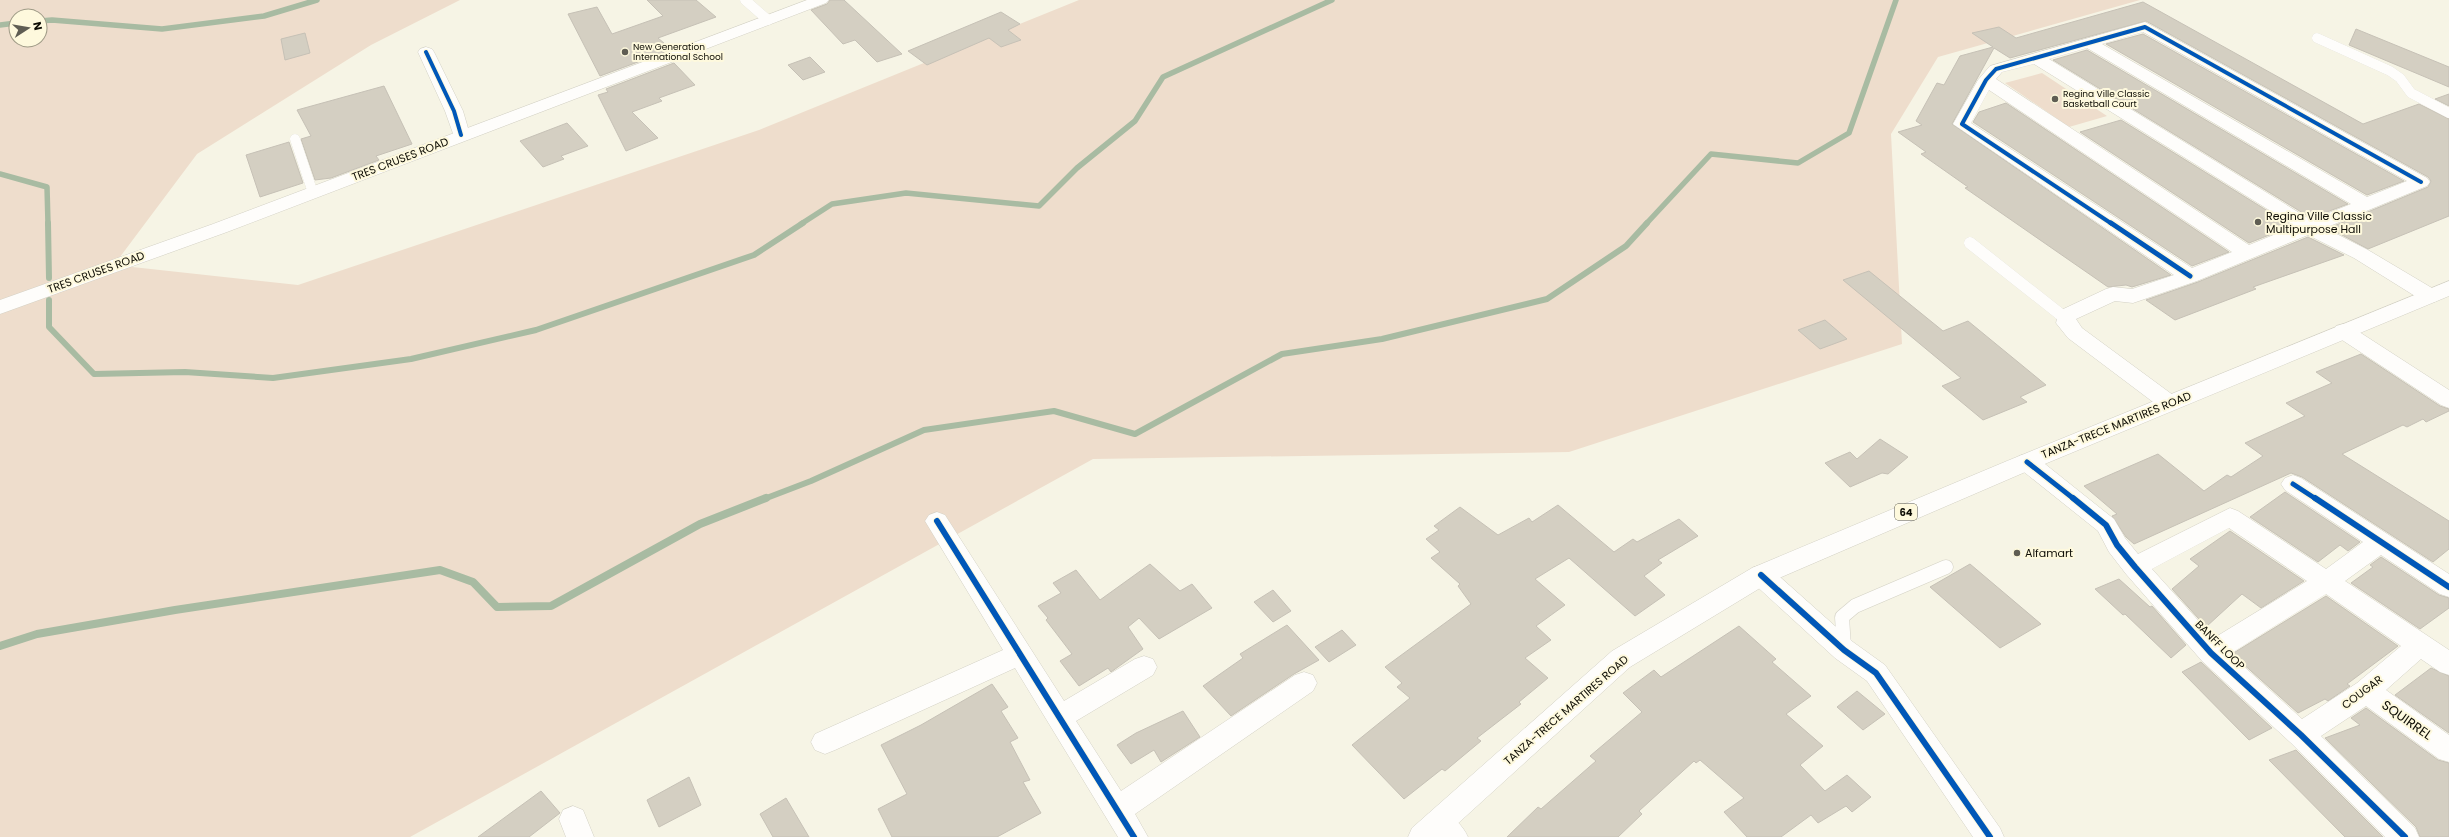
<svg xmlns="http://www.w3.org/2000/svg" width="2449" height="837" font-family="Poppins,sans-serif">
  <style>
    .green { fill: #edc; fill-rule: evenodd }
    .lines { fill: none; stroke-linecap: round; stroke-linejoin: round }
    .stream-far2 { stroke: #a8bba2; stroke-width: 5.5 }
    .stream-far1 { stroke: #a8bba2; stroke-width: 6 }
    .stream { stroke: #a8bba2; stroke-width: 8 }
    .building { fill: #d4cfc2; stroke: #c6c1b6 }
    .lane-far2-casing { stroke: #d3d1c5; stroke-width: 10 }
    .lane-far1-casing { stroke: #d3d1c5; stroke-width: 12 }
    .lane-casing { stroke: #d3d1c5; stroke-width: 15 }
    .street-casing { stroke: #d3d1c5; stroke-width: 1 }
    .secondary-casing { stroke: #d3d1c5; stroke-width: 1 }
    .primary-casing { stroke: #d3d1c5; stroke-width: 1 }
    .lane-far2 { stroke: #fefdfb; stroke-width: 10 }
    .lane-far1 { stroke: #fefdfb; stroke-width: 12 }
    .lane { stroke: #fefdfb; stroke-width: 14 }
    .street { fill: #fefdfb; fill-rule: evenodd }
    .secondary { fill: #fefdfb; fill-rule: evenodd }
    .primary { fill: #fefdfb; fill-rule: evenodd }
    .cycleway-far2-casing { stroke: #fef9dd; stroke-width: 6 }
    .cycleway-far1-casing { stroke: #fef9dd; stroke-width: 8 }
    .cycleway-casing { stroke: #fef9dd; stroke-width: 8 }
    .cycleway-far2 { stroke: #0057b8; stroke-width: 4 }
    .cycleway-far1 { stroke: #0057b8; stroke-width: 5 }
    .cycleway { stroke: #0057b8; stroke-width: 6 }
    .poi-dot { fill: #5f5d53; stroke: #fef9dd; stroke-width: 1.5 }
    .labels { text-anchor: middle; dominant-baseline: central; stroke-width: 4; stroke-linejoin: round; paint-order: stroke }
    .far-poi-label { font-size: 9px; fill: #0d0c04; stroke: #fef9dd; text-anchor: start }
    .shield { fill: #fef9dd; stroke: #555345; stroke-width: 1 }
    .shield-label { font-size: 10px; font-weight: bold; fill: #0d0c04 }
    .street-label { font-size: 11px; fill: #0d0c04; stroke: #fef9dd }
    .poi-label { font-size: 11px; fill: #0d0c04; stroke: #fef9dd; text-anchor: start }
    .near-street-label { font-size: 13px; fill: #0d0c04; stroke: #fef9dd }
  </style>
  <rect width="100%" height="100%" fill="#f6f4e5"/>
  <path class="green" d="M 0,0 L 460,0 L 371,45 L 197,154 L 114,265 L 298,285 L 759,130 L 1079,0 L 2140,0 L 1938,57 L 1891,134 L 1902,344 L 1569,452 L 1093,459 L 410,837 L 0,837 ZM 16,16 L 40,16 L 40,40 L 16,40 Z
    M 2042,73 L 2107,116 L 2069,127 L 2005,83 Z"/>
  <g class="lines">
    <path class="stream-far2" d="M 40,21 L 52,20 L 162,29 L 264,16 L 317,0
      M 0,25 L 16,23
      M 0,174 L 47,187 L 48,224
      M 801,224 L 832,204 L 906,193 L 1039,206 L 1077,168 L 1135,121 L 1163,77 L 1332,0
      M 1646,224 L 1711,154 L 1798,163 L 1849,133 L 1896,0"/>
    <path class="stream-far1" d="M 48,223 L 49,278
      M 49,300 L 49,327 L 94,374 L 185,372 L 273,378 L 411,359 L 536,330 L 754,255 L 803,223
      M 764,499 L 811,481 L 924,430 L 1054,411 L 1135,434 L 1282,354 L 1382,339 L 1547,299 L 1626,246 L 1647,223"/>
    <path class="stream" d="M 0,646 L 37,634 L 175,610 L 440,570 L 473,582 L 497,607 L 551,606 L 700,524 L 766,498"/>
  </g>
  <path class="building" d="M 647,0 L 696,0 L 716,17 L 658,38 L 671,49 L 665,52 L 600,76 L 568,14 L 597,7 L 612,34 L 663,16 Z
    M 830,0 L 844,0 L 902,54 L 877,62 L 855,40 L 843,44 L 811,10 L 827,4 Z
    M 2143,2 L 2363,124 L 2419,104 L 2449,119 L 2449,216 L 2368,249 L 2329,228 L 2428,187 L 2431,181 L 2428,177 L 2146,21 L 2010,58 L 1994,48 L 1952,124 L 2171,275 L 2132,287 L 2126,285 L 2108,287 L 1965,188 L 1968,187 L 1921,154 L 1926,152 L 1898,132 L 1922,125 L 1916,121 L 1932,92 L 1937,83 L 1944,85 L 1960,56 L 1993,47 L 1972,33 L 1999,27 L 2016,38 Z
    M 1001,12 L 1020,24 L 1008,30 L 1021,40 L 1001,47 L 989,38 L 927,65 L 908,51 Z
    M 2356,29 L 2449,67 L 2449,87 L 2349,45 Z
    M 305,33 L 310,53 L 285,60 L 281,39 Z
    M 2143,34 L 2404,181 L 2367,195 L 2106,44 Z
    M 2087,50 L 2348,204 L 2311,218 L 2053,60 Z
    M 810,57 L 825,72 L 803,80 L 788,65 Z
    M 674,63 L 695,85 L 659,98 L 662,101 L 632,112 L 658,138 L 626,151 L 598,95 L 608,92 L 606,89 Z
    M 384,86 L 412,144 L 376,156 L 379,160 L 331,178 L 315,180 L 301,139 L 311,136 L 297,110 Z
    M 2449,94 L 2449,106 L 2435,99 Z
    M 2006,103 L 2229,252 L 2192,266 L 1973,122 L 1979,112 Z
    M 2121,120 L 2292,226 L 2249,243 L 2080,132 Z
    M 567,123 L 588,146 L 561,156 L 564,159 L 543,167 L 520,141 Z
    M 289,142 L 303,183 L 260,197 L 246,155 Z
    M 2308,237 L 2344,255 L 2253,287 L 2256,289 L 2175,320 L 2146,300 L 2198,282 Z
    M 1869,271 L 1943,331 L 1968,321 L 2046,385 L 2020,397 L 2027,402 L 1983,420 L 1942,386 L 1961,378 L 1843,280 Z
    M 1825,320 L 1847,339 L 1820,349 L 1798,330 Z
    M 2361,354 L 2440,406 L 2449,409 L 2449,411 L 2426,422 L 2423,419 L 2407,427 L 2403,425 L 2342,454 L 2449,521 L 2449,549 L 2433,562 L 2302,477 L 2291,473 L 2134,544 L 2126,537 L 2112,516 L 2117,514 L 2084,486 L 2158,454 L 2204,491 L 2227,475 L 2231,477 L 2263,456 L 2245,443 L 2305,416 L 2286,403 L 2332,383 L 2316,372 Z
    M 1880,439 L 1908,457 L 1888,474 L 1882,473 L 1850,487 L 1825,463 L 1850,452 L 1857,459 Z
    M 2285,492 L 2360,542 L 2348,551 L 2340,545 L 2318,562 L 2250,517 Z
    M 1558,505 L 1614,552 L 1633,539 L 1637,542 L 1679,519 L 1698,536 L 1658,560 L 1662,563 L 1644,576 L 1665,595 L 1635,616 L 1569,558 L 1535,579 L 1565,605 L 1536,626 L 1551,640 L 1525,658 L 1548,678 L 1519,702 L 1521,704 L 1477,738 L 1481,741 L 1445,771 L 1442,769 L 1404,799 L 1352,745 L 1410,698 L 1397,687 L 1402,683 L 1385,667 L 1471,604 L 1458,586 L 1460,584 L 1431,558 L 1440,552 L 1426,539 L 1439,530 L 1434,526 L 1460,507 L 1498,535 L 1529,518 L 1532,522 Z
    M 2230,531 L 2304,581 L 2261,608 L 2242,594 L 2206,627 L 2172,589 L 2199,566 L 2190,559 Z
    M 2381,557 L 2439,595 L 2449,598 L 2449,608 L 2420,629 L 2351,583 L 2373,567 L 2370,565 Z
    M 1150,564 L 1180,591 L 1192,584 L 1212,608 L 1159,639 L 1139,618 L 1128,627 L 1143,649 L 1111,672 L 1108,668 L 1079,686 L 1060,661 L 1072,654 L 1046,620 L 1048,618 L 1038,606 L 1061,593 L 1053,583 L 1076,570 L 1100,600 Z
    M 1970,564 L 2041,624 L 2000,648 L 1930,587 Z
    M 2119,579 L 2150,607 L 2152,606 L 2186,645 L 2171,658 L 2125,614 L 2123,615 L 2095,589 Z
    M 1273,590 L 1291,611 L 1273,622 L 1254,602 Z
    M 2326,596 L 2398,646 L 2347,684 L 2350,686 L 2328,701 L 2325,699 L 2298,713 L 2232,654 Z
    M 1287,625 L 1319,660 L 1294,674 L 1231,716 L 1203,686 L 1243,658 L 1240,654 Z
    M 1739,626 L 1776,659 L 1772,662 L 1811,696 L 1786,714 L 1823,746 L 1800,765 L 1825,791 L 1847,775 L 1871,797 L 1852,812 L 1846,806 L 1818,823 L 1811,815 L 1781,837 L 1747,837 L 1724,812 L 1744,798 L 1700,760 L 1696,763 L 1694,761 L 1639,811 L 1642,814 L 1618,837 L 1507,837 L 1538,807 L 1541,809 L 1596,761 L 1590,756 L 1642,712 L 1623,693 L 1654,670 L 1661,677 Z
    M 1342,630 L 1356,645 L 1329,662 L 1315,647 Z
    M 2201,662 L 2272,728 L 2249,740 L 2182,672 Z
    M 2431,668 L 2449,676 L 2449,733 L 2395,695 Z
    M 992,684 L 1008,707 L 1001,711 L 1018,738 L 1010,742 L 1030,780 L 1023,782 L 1041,813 L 997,837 L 892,837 L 878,809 L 907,794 L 881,745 L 921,725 Z
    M 1857,691 L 1885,714 L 1863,730 L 1837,707 Z
    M 2366,708 L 2438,760 L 2449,763 L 2449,837 L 2420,837 L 2416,827 L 2325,738 L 2360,725 L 2351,718 Z
    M 1183,711 L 1200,737 L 1161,762 L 1154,750 L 1131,764 L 1117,745 L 1136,733 Z
    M 2296,750 L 2383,837 L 2345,837 L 2269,760 Z
    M 689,777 L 701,805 L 659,827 L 647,800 Z
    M 541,791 L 560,813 L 529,837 L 478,837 Z
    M 786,798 L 809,837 L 773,837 L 760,814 Z"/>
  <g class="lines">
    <g class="lane-far2-casing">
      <path id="lane-far2" d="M 745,0 L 768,20
        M 2317,38 L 2390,71 L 2400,78 L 2411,93 L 2449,113
        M 295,139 L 313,193"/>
    </g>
    <g class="lane-far1-casing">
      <path id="lane-far1" d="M 1970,243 L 2065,318"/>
    </g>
    <g class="lane-casing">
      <path id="lane" d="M 1844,648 L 1842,617 L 1855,606 L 1946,567"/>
    </g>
    <g class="street-casing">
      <path id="street" d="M 2145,22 L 2427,178 L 2430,182 L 2427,186 L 2325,228 L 2368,250 L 2437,291 L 2440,296 L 2437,301 L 2430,303 L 2423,301 L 2354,258 L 2308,235 L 2197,281 L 2133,303 L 2115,301 L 2076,319 L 2082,328 L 2177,398 L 2180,403 L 2177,408 L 2169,411 L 2161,408 L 2068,338 L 2056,323 L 2059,311 L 2106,289 L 2113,287 L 2132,289 L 2174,275 L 1953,124 L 1978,80 L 1990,66 ZM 2143,32 L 2407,181 L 2367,197 L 2102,44 ZM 2087,48 L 2351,204 L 2311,220 L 2049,59 ZM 2034,64 L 2295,226 L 2249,245 L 1996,79 L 2002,72 ZM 1989,90 L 2232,252 L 2192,268 L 1971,123 Z
        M 426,47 L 432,49 L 434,52 L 463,111 L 470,135 L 467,139 L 455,139 L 445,111 L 418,52 L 420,49 Z
        M 2343,324 L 2350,326 L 2449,390 L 2449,408 L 2441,405 L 2336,336 L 2333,331 L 2336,326 Z
        M 2027,454 L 2035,456 L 2114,519 L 2125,538 L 2138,554 L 2230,508 L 2238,511 L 2326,569 L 2363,542 L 2285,490 L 2281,484 L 2285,478 L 2293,475 L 2301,478 L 2449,574 L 2449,597 L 2440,594 L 2381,555 L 2345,581 L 2449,650 L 2449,675 L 2440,672 L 2421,659 L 2386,690 L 2449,735 L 2449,762 L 2439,759 L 2366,706 L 2321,736 L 2415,828 L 2419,837 L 2385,837 L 2291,743 L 2202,661 L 2126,574 L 2109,552 L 2098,531 L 2019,468 L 2016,462 L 2019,456 ZM 2229,528 L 2307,581 L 2214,638 L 2152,569 ZM 2326,594 L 2401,646 L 2357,683 L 2302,719 L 2230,654 Z
        M 937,512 L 945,515 L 1064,701 L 1135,659 L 1144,656 L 1153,659 L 1157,667 L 1153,675 L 1076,721 L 1121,791 L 1295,675 L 1304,672 L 1313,675 L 1317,683 L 1313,691 L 1135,814 L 1148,837 L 1118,837 L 1015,668 L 835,750 L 825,754 L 815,750 L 811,742 L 815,734 L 1003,650 L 925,521 L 929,515 Z
        M 1761,565 L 1770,568 L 1853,642 L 1885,665 L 2000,828 L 2004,837 L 1973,837 L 1867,681 L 1835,658 L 1752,582 L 1749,575 L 1752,568 Z
        M 573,806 L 583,810 L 594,837 L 566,837 L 559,819 L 563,810 Z
        M 1438,810 C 1452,815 1462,824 1468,837 L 1433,837 L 1428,832 L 1424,823 L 1428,814 Z"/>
    </g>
    <g class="secondary-casing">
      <path id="secondary" d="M 807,0 L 829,0 L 826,3 L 227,232 L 0,314 L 0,300 L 213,224 Z"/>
    </g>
    <g class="primary-casing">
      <path id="primary" d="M 2449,281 L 2449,296 L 2023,473 L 1770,582 L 1630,667 L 1443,837 L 1408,837 L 1412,828 L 1612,651 L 1752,568 L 2007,461 Z"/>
    </g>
    <use href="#lane-far2" class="lane-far2"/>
    <use href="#lane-far1" class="lane-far1"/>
    <use href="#lane" class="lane"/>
    <use href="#street" class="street"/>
    <use href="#secondary" class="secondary"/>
    <use href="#primary" class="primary"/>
    <g class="cycleway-far2-casing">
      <path id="cycleway-far2" d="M 426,52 L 454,111 L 461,135
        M 2112,224 L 1962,124 L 1986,80 L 1996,69 L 2145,27 L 2421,182"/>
    </g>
    <g class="cycleway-far1-casing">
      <path id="cycleway-far1" d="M 2111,223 L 2190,276
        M 2027,462 L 2074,499
        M 2293,484 L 2316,499"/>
    </g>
    <g class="cycleway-casing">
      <path id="cycleway" d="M 2073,498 L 2106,525 L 2117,545 L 2135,567 L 2211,653 L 2301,735 L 2405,837
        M 2315,498 L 2449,587
        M 937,521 L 1134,837
        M 1761,575 L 1844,650 L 1876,673 L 1990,837"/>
    </g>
    <use href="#cycleway-far2" class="cycleway-far2"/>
    <use href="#cycleway-far1" class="cycleway-far1"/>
    <use href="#cycleway" class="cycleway"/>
  </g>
  <g class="poi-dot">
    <circle cx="625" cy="52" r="4"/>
    <circle cx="2055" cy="99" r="4"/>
    <circle cx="2258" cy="222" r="4"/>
    <circle cx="2017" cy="553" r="4"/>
  </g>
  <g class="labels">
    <g class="far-poi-label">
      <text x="633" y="47">New Generation<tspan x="633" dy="10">International School</tspan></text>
      <text x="2063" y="94">Regina Ville Classic<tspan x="2063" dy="10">Basketball Court</tspan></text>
    </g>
    <rect class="shield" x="1895" y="504" width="22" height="16" rx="3"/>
    <g class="shield-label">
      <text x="1906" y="512">64</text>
    </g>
    <g class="street-label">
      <text transform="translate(400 159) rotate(-21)">TRES CRUSES ROAD</text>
      <text transform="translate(96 272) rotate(-20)">TRES CRUSES ROAD</text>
      <text transform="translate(2116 425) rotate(-22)">TANZA-TRECE MARTIRES ROAD</text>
      <text transform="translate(2220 645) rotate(45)">BANFF LOOP</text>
      <text transform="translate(2362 692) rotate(-37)">COUGAR</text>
      <text transform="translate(1566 710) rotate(-41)">TANZA-TRECE MARTIRES ROAD</text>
    </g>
    <g class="poi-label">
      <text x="2266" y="216">Regina Ville Classic<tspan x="2266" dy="13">Multipurpose Hall</tspan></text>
      <text x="2025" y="553">Alfamart</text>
    </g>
    <g class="near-street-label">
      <text transform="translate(2407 720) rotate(35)">SQUIRREL</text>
    </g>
  </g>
  <g transform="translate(28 28) rotate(78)"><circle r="19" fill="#fef9dd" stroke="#9e9a86"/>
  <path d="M0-3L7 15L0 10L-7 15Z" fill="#5f5d53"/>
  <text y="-6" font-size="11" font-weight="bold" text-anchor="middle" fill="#0d0c04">N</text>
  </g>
</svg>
